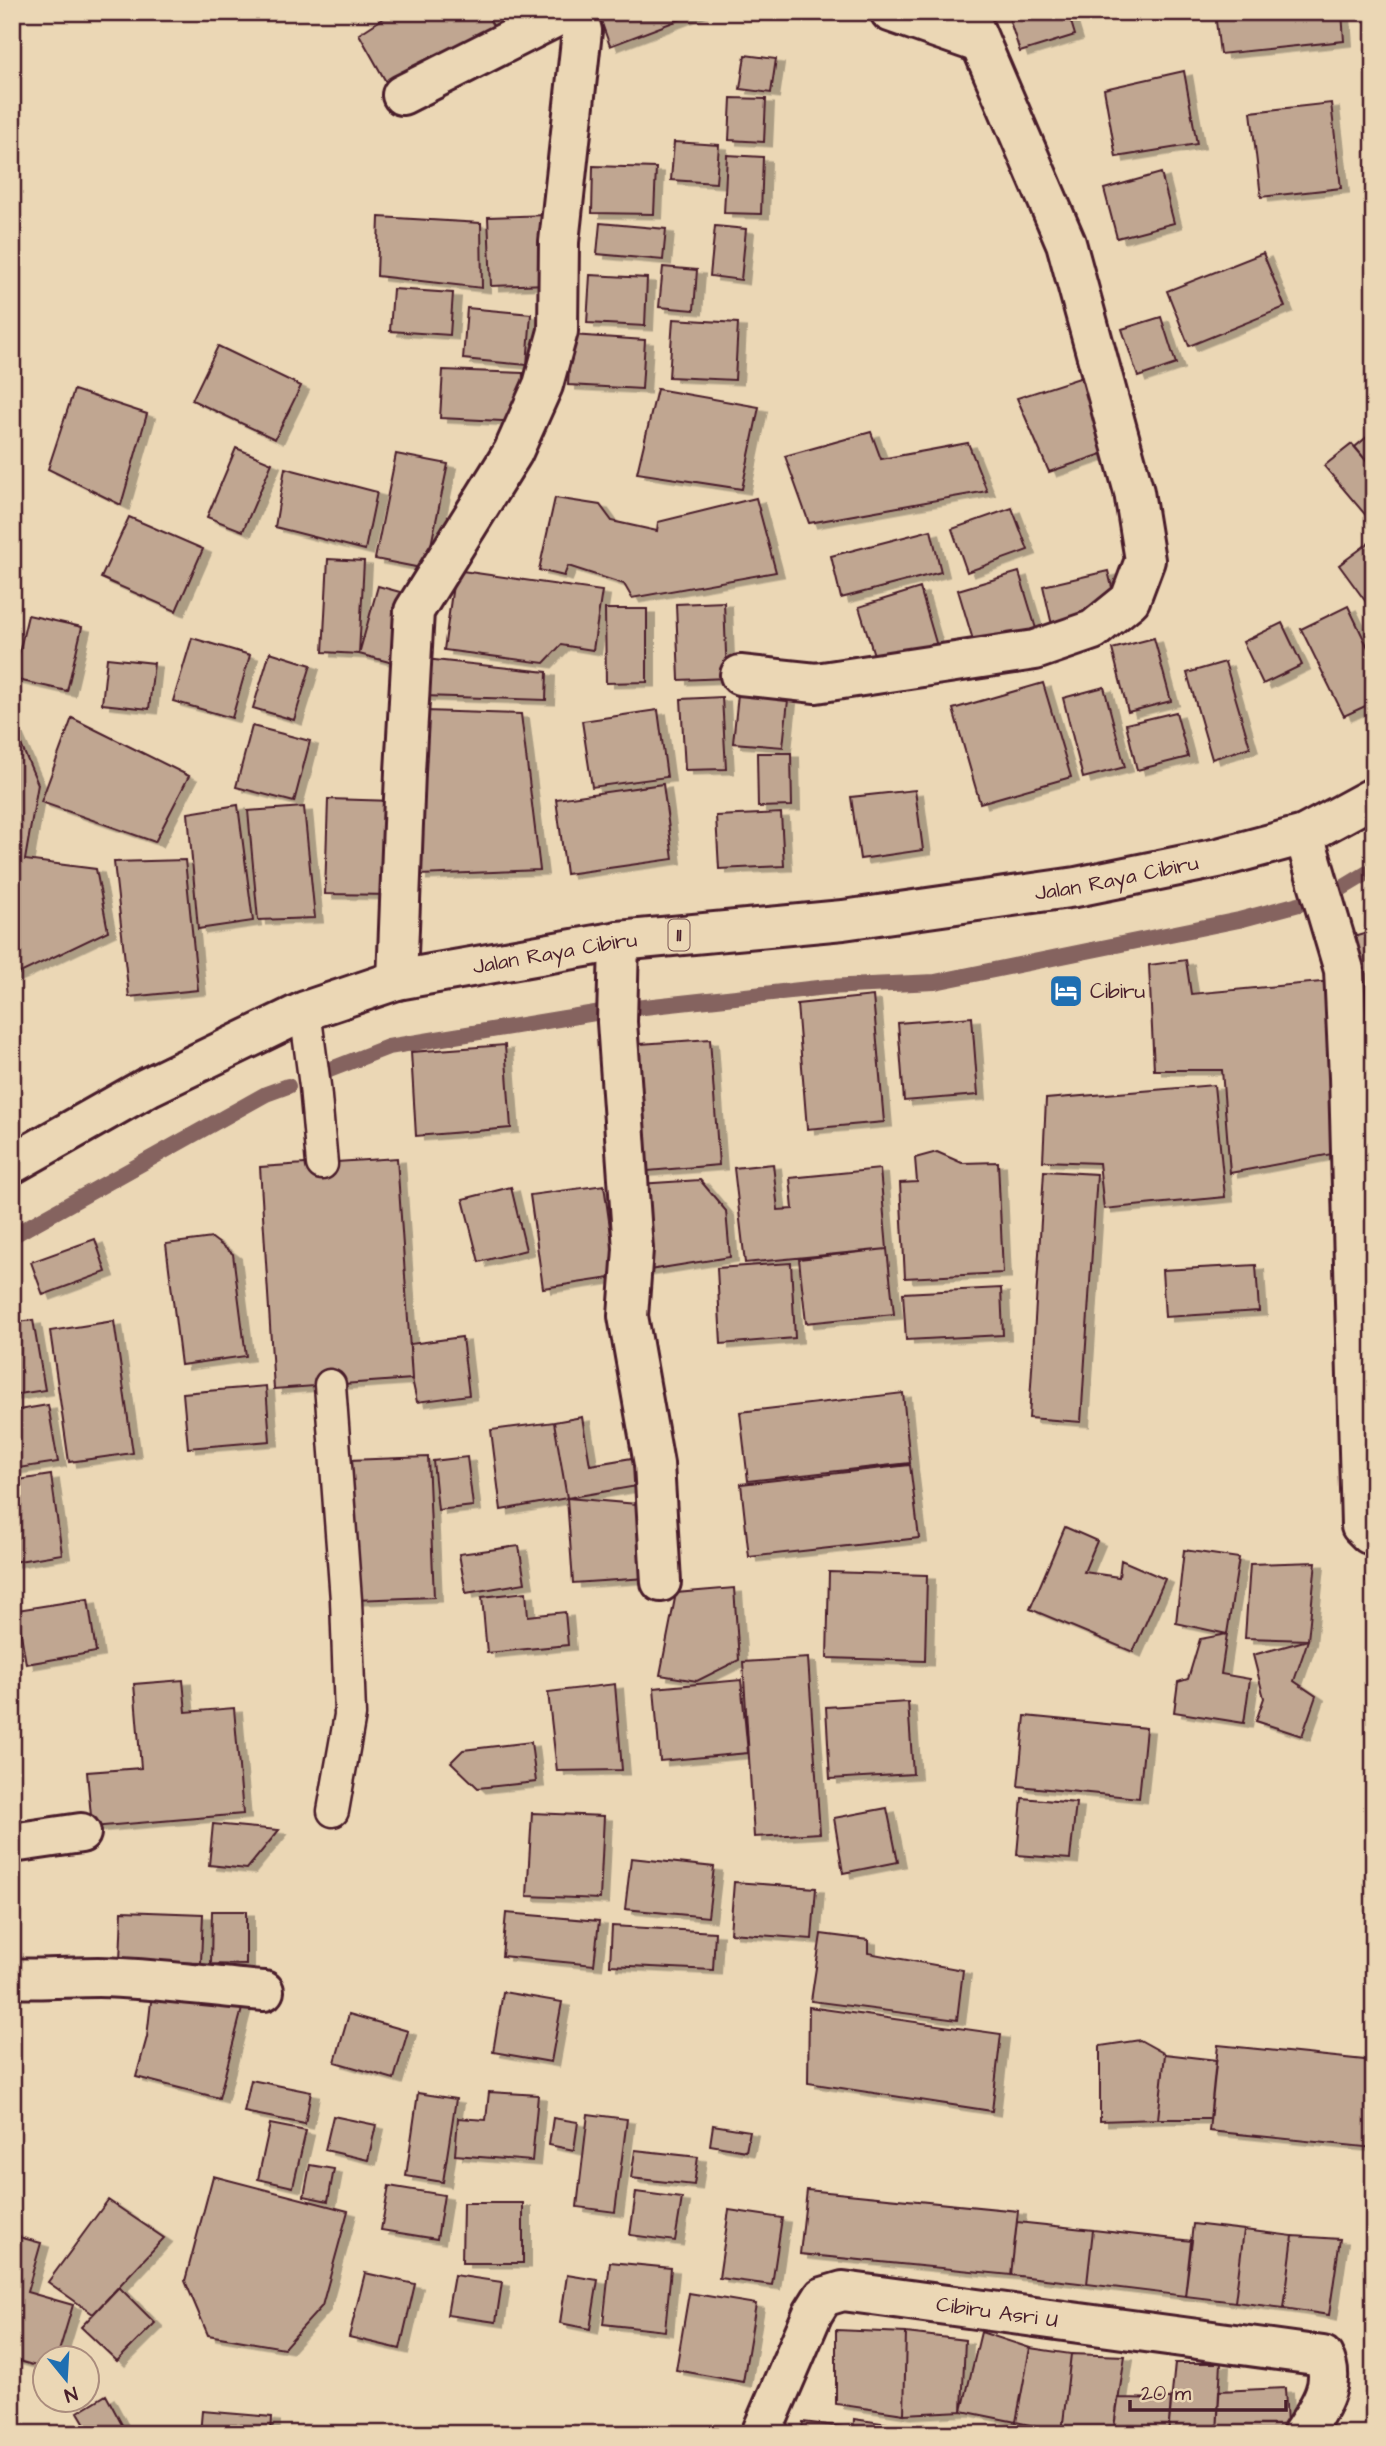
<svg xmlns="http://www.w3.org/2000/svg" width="1386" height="2446" font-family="'Architects Daughter',sans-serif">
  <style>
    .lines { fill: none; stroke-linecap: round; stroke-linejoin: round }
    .stream { stroke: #85635f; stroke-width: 16 }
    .building { fill: #c0a691; stroke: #4a1f2b; stroke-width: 2; filter: url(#shadow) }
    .service-casing { stroke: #4a1f2b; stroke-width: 35 }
    .minor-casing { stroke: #4a1f2b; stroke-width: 44 }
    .trunk-casing { stroke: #4a1f2b; stroke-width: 44 }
    .service { stroke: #ebd7b5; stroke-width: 30 }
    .minor { stroke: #ebd7b5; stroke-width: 38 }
    .trunk { stroke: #ebd7b5; stroke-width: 38 }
    .labels { text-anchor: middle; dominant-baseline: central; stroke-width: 7; stroke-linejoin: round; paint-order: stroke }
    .shield { fill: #ebd7b5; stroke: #7a5654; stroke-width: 2 }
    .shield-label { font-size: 19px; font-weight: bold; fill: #4a1f2b }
    .street-label { font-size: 21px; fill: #4a1f2b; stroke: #ebd7b5 }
    .poi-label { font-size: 21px; fill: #4a1f2b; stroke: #ebd7b5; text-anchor: start }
  </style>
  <defs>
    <filter id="shadow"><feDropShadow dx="8" dy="4.5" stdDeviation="0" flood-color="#0004"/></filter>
  </defs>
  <rect width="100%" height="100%" fill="#ebd7b5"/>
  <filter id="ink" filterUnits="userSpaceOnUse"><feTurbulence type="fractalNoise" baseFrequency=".0143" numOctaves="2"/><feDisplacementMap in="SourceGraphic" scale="14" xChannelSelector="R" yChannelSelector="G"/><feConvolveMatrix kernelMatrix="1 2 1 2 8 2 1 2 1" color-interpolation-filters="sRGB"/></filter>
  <g filter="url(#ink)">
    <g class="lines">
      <path class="stream" d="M 635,1008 L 827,987 L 935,982 L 1239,920 L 1329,896 L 1374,869
        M 329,1070 L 388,1047 L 601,1012
        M 12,1236 L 266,1094 L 288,1086"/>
    </g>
    <path class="building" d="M 393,12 L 486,12 L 496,32 L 394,96 L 359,34 Z
      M 598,12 L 700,12 L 610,46 Z
      M 1007,12 L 1068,12 L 1075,35 L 1020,52 Z
      M 1342,12 L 1344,41 L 1220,54 L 1215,13 Z
      M 745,55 L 776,59 L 771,93 L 740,89 Z
      M 1184,71 L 1197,144 L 1116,157 L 1104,89 Z
      M 731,98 L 766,99 L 764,142 L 729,140 Z
      M 1331,103 L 1341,188 L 1261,197 L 1251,112 Z
      M 674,142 L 719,145 L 716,183 L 671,180 Z
      M 727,155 L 763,157 L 761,214 L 724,213 Z
      M 593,166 L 656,168 L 654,214 L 592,213 Z
      M 1161,173 L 1174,223 L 1117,238 L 1104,189 Z
      M 547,215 L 548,284 L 491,286 L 488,217 Z
      M 379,217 L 481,223 L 482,288 L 377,276 Z
      M 600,223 L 666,229 L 663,260 L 597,254 Z
      M 715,226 L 746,229 L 741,280 L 710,276 Z
      M 1263,253 L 1285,307 L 1189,346 L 1167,291 Z
      M 663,267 L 697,270 L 694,310 L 659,307 Z
      M 590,275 L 647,278 L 645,326 L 587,323 Z
      M 393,289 L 453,293 L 450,335 L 390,331 Z
      M 467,308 L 531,314 L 527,365 L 463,359 Z
      M 1161,317 L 1176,364 L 1138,377 L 1122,329 Z
      M 673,319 L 738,323 L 735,380 L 669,377 Z
      M 571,335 L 645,340 L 642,389 L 568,385 Z
      M 218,346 L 301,386 L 275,439 L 192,400 Z
      M 443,370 L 523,373 L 521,422 L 440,418 Z
      M 1092,374 L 1111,451 L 1049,472 L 1017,398 Z
      M 657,389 L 759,407 L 742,489 L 637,473 Z
      M 74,390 L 147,414 L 121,505 L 48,469 Z
      M 1374,431 L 1374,470 L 1355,447 Z
      M 871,432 L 881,459 L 968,443 L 987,491 L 809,523 L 785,456 Z
      M 1352,444 L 1374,470 L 1374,525 L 1324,466 Z
      M 236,448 L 272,463 L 243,531 L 207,517 Z
      M 396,454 L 448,464 L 426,569 L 375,559 Z
      M 285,468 L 377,492 L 365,550 L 275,527 Z
      M 555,498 L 600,505 L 612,521 L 657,531 L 658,522 L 756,498 L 776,572 L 632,598 L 624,584 L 568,566 L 564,576 L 539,570 Z
      M 1012,508 L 1028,550 L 967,572 L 952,529 Z
      M 129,517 L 203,549 L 176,611 L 101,578 Z
      M 931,530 L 941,572 L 841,598 L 831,556 Z
      M 1374,539 L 1374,613 L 1339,565 Z
      M 328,559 L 364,561 L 359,654 L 323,652 Z
      M 455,570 L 602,591 L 593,650 L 561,645 L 544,663 L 444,650 Z
      M 1108,571 L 1117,608 L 1052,625 L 1043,586 Z
      M 1019,572 L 1037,632 L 976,650 L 958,590 Z
      M 378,586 L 411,595 L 393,663 L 359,654 Z
      M 920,588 L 939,653 L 879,671 L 859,607 Z
      M 724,602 L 727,678 L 679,680 L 676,604 Z
      M 1348,606 L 1374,660 L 1374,702 L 1344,716 L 1301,629 Z
      M 605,609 L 647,609 L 647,682 L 606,683 Z
      M 28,615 L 82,627 L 67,691 L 13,679 Z
      M 1282,623 L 1302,665 L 1263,684 L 1243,642 Z
      M 192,638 L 250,655 L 232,718 L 173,701 Z
      M 1154,638 L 1171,701 L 1128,712 L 1112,649 Z
      M 270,652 L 311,665 L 294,720 L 253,708 Z
      M 107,658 L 154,663 L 149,709 L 102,704 Z
      M 425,659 L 547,672 L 546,700 L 423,696 Z
      M 1225,662 L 1250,747 L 1212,759 L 1187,673 Z
      M 1043,683 L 1071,777 L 980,803 L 953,709 Z
      M 1104,687 L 1125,767 L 1083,778 L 1063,698 Z
      M 738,694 L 788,700 L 783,747 L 733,743 Z
      M 722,697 L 726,769 L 685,770 L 681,699 Z
      M 658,710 L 667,777 L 592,787 L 582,721 Z
      M 425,711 L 521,714 L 540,870 L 419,875 Z
      M 1176,712 L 1188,757 L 1137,770 L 1126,724 Z
      M 72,718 L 189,776 L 155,842 L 41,802 Z
      M 12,724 L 38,784 L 25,860 L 96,869 L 108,931 L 12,977 Z
      M 252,726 L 310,741 L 294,802 L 236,787 Z
      M 757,753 L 791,753 L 792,806 L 758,807 Z
      M 663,784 L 673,859 L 566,874 L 556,799 Z
      M 915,790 L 923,850 L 860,859 L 851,797 Z
      M 328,799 L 395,801 L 392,895 L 325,894 Z
      M 238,805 L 253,921 L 198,929 L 188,813 Z
      M 304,807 L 315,918 L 258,920 L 248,811 Z
      M 781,813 L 784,866 L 719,869 L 716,816 Z
      M 185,860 L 198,990 L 129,997 L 114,862 Z
      M 1374,931 L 1374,1021 L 1350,938 Z
      M 1186,960 L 1191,994 L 1343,980 L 1348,1151 L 1230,1173 L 1222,1070 L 1154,1070 L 1149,965 Z
      M 873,996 L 884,1122 L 807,1129 L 797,1004 Z
      M 972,1017 L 978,1095 L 904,1101 L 898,1023 Z
      M 710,1039 L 719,1165 L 636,1172 L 626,1045 Z
      M 505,1045 L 511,1128 L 416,1136 L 411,1052 Z
      M 1214,1085 L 1225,1197 L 1104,1209 L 1099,1163 L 1043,1161 L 1046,1099 Z
      M 937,1152 L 962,1163 L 998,1162 L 1003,1273 L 905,1278 L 900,1183 L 917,1182 L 915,1158 Z
      M 1369,1157 L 1374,1157 L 1374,1197 Z
      M 397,1158 L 412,1379 L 274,1389 L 260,1167 Z
      M 773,1164 L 778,1210 L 793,1209 L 790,1178 L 880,1169 L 887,1249 L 745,1263 L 734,1168 Z
      M 1044,1171 L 1097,1174 L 1081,1422 L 1029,1418 Z
      M 700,1180 L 726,1211 L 730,1257 L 643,1271 L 639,1184 Z
      M 604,1185 L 617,1277 L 543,1288 L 530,1195 Z
      M 511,1187 L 526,1250 L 479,1262 L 463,1199 Z
      M 212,1238 L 233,1254 L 246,1356 L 181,1365 L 166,1244 Z
      M 95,1239 L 106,1272 L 43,1295 L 31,1262 Z
      M 887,1249 L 894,1314 L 806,1323 L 799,1259 Z
      M 791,1263 L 795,1338 L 721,1344 L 717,1268 Z
      M 1256,1265 L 1259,1311 L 1165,1317 L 1162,1270 Z
      M 1001,1288 L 1003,1335 L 906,1340 L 903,1293 Z
      M 33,1320 L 45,1390 L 12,1395 L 12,1323 Z
      M 114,1321 L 133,1453 L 69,1462 L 50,1331 Z
      M 462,1337 L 469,1395 L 417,1402 L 412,1379 L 410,1344 Z
      M 266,1386 L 270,1441 L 188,1448 L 183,1393 Z
      M 903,1393 L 910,1463 L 748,1481 L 740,1412 Z
      M 48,1405 L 58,1462 L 12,1469 L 12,1411 Z
      M 582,1417 L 590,1465 L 632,1458 L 637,1486 L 567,1498 L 554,1422 Z
      M 554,1422 L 567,1498 L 501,1510 L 491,1430 Z
      M 428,1457 L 434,1597 L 354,1600 L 349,1460 Z
      M 467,1457 L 473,1506 L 438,1510 L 433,1461 Z
      M 910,1465 L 919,1538 L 749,1557 L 741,1484 Z
      M 51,1475 L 62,1554 L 12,1562 L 12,1481 Z
      M 567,1498 L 637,1504 L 646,1578 L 573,1583 Z
      M 1065,1527 L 1097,1541 L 1084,1572 L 1119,1577 L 1121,1560 L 1165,1579 L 1133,1652 L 1030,1609 Z
      M 519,1546 L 525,1583 L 466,1593 L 459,1554 Z
      M 1184,1550 L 1239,1558 L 1227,1634 L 1176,1623 Z
      M 1368,1560 L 1374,1560 L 1374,1585 L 1366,1582 Z
      M 1316,1562 L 1308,1640 L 1245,1638 L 1250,1564 Z
      M 829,1572 L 927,1575 L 925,1661 L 827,1658 Z
      M 734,1588 L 739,1660 L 697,1681 L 660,1675 L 676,1593 Z
      M 526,1592 L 528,1616 L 565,1612 L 568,1645 L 487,1653 L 482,1597 Z
      M 88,1599 L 96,1652 L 26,1664 L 17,1610 Z
      M 1227,1634 L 1221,1674 L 1250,1679 L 1244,1723 L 1174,1712 L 1178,1682 L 1188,1679 L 1200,1639 Z
      M 1308,1640 L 1294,1681 L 1316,1696 L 1302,1736 L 1256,1721 L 1264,1698 L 1253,1655 Z
      M 808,1658 L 820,1833 L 754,1837 L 743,1662 Z
      M 183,1680 L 186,1712 L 234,1708 L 243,1814 L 92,1827 L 87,1772 L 141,1768 L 134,1684 Z
      M 741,1680 L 748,1753 L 660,1761 L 654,1688 Z
      M 615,1684 L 622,1770 L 557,1771 L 548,1692 Z
      M 908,1702 L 913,1774 L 830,1779 L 826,1707 Z
      M 1025,1716 L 1146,1728 L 1139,1798 L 1018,1786 Z
      M 531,1742 L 536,1782 L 478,1788 L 451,1762 L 463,1750 Z
      M 1022,1798 L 1076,1803 L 1070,1859 L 1017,1855 Z
      M 887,1808 L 898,1862 L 843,1873 L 834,1818 Z
      M 532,1813 L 604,1816 L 600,1899 L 527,1896 Z
      M 213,1824 L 279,1830 L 247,1869 L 209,1865 Z
      M 631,1858 L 714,1867 L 708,1917 L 625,1909 Z
      M 734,1882 L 816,1888 L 812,1939 L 730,1933 Z
      M 122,1911 L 203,1914 L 201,1963 L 120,1961 Z
      M 212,1911 L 246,1911 L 246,1965 L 211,1964 Z
      M 506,1913 L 599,1921 L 594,1965 L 502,1956 Z
      M 612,1926 L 715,1932 L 713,1970 L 610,1965 Z
      M 821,1934 L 868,1940 L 868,1953 L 963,1970 L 957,2020 L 811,2001 Z
      M 153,1984 L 244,2001 L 219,2098 L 136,2077 L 147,2037 Z
      M 503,1992 L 562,2002 L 551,2062 L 493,2052 Z
      M 809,2007 L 1001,2034 L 992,2111 L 808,2083 Z
      M 349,2014 L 408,2031 L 394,2079 L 335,2062 Z
      M 1140,2040 L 1165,2054 L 1158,2119 L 1100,2121 L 1100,2046 Z
      M 1218,2045 L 1374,2061 L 1374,2148 L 1209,2131 Z
      M 1165,2054 L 1216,2060 L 1210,2119 L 1158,2119 Z
      M 251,2080 L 311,2092 L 305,2124 L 244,2112 Z
      M 489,2092 L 538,2095 L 532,2161 L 455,2155 L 458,2118 L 486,2120 Z
      M 418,2093 L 456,2099 L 443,2182 L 406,2176 Z
      M 588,2114 L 627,2119 L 615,2212 L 577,2207 Z
      M 333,2116 L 376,2125 L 368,2160 L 325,2150 Z
      M 553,2118 L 578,2122 L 574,2150 L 549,2145 Z
      M 270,2124 L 306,2131 L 293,2187 L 258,2179 Z
      M 713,2125 L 750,2131 L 746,2151 L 710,2145 Z
      M 635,2150 L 698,2157 L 694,2185 L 631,2178 Z
      M 310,2165 L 334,2169 L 328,2201 L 304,2196 Z
      M 213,2176 L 348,2211 L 322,2306 L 284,2348 L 208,2335 L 185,2281 Z
      M 389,2186 L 444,2195 L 437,2239 L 381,2230 Z
      M 807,2190 L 1018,2211 L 1011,2275 L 800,2254 Z
      M 636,2192 L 682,2198 L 675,2241 L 630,2235 Z
      M 108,2200 L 164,2238 L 93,2314 L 48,2282 Z
      M 463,2203 L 523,2203 L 523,2263 L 462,2263 Z
      M 729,2210 L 782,2218 L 772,2285 L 719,2278 Z
      M 1017,2222 L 1093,2230 L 1087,2284 L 1011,2275 Z
      M 1193,2224 L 1244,2230 L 1235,2302 L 1185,2296 Z
      M 1093,2230 L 1192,2241 L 1185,2296 L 1087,2284 Z
      M 1244,2230 L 1293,2236 L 1284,2308 L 1235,2302 Z
      M 12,2235 L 41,2243 L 27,2292 L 73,2305 L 57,2358 L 46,2358 L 46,2369 L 12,2359 Z
      M 1293,2236 L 1340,2239 L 1329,2315 L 1284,2308 Z
      M 610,2262 L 671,2268 L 665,2331 L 603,2324 Z
      M 365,2273 L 415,2284 L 400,2349 L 349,2337 Z
      M 454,2275 L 502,2282 L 496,2322 L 447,2315 Z
      M 567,2275 L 598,2280 L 590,2329 L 560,2323 Z
      M 119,2287 L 155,2323 L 117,2361 L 81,2327 Z
      M 689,2293 L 756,2304 L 743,2382 L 676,2370 Z
      M 836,2330 L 906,2333 L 904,2414 L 836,2404 Z
      M 981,2332 L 1030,2348 L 1016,2422 L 962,2411 Z
      M 906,2333 L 965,2340 L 962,2411 L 904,2414 Z
      M 1030,2348 L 1071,2354 L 1062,2432 L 1016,2422 Z
      M 1071,2354 L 1125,2356 L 1113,2434 L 1062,2432 Z
      M 1175,2363 L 1221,2363 L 1217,2434 L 1168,2434 Z
      M 1285,2388 L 1287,2424 L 1280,2434 L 1217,2434 L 1219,2391 Z
      M 106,2395 L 127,2434 L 91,2434 L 78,2412 Z
      M 1118,2398 L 1171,2399 L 1168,2434 L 1113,2434 Z
      M 202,2411 L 272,2417 L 271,2434 L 200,2434 Z
      M 854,2419 L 916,2428 L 915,2434 L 853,2434 Z
      M 803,2422 L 853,2428 L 852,2434 L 801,2434 Z
      M 918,2428 L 954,2434 L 917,2434 Z"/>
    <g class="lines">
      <g class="service-casing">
        <path id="service" d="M 305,1011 L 315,1086 L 322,1164
          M 330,1385 L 346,1600 L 350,1715 L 333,1811"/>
      </g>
      <g class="minor-casing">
        <g id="minor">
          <path d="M 890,12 L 979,43"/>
          <path d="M 402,95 L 566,12"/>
          <path d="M 740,675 L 816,683 L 1035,650 L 1093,630 L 1130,600 L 1145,560 L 1134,492 L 1066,243 L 967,12"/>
          <path d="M 1304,835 L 1344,970 L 1349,1077 L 1361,1526 L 1369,1534 L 1374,1534"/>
          <path d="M 619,941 L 617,1022 L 633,1249 L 628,1316 L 654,1464 L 661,1582"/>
          <path d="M 397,980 L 405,772 L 414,611 L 513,452 L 543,385 L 558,331 L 559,242 L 582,31 L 577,12"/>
          <path d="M 12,1843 L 81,1833"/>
          <path d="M 12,1978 C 41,1980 69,1977 98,1977 C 154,1978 209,1987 264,1991"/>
          <path id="s1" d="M 761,2434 L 813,2313 L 823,2297 L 843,2291 L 1323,2356 C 1338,2383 1317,2411 1302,2434"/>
        </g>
      </g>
      <g class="trunk-casing">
        <g id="trunk">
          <path id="s2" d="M 12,1164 L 148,1087 L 305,1011 L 397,980 L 619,941 L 843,920 L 1076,887 L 1218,858 L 1304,835 L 1374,797"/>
        </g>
      </g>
      <use href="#service" class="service"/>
      <use href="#minor" class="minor"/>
      <use href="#trunk" class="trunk"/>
    </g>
  </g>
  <defs>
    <g id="hotel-square" transform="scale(1.75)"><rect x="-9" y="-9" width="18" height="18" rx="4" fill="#1f6fb2" stroke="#ebd7b5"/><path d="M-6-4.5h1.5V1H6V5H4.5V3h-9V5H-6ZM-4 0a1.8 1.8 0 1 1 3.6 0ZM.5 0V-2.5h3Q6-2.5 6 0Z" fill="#fff"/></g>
  </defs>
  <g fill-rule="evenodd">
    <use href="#hotel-square" x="1066" y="991"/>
  </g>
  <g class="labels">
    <rect class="shield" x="668.5" y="919.5" width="21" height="31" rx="5"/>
    <g class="shield-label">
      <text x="679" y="935">11</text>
    </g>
    <g class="street-label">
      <text stroke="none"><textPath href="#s2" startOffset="1155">Jalan Raya Cibiru</textPath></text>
      <text stroke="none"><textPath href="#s2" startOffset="588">Jalan Raya Cibiru</textPath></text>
      <text stroke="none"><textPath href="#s1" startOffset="327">Cibiru Asri U</textPath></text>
    </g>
    <g class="poi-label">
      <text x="1090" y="991">Cibiru</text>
    </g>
  </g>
  <rect width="1386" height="2446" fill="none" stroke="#ebd7b5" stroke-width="42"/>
  <rect x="21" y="21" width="1344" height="2404" fill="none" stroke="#4a1f2b" stroke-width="2.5" filter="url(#ink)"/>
  <g transform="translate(66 2379) rotate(162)"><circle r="33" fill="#ebd7b5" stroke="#ab8d7e" stroke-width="2"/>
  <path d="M0-5L12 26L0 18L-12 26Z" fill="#1f6fb2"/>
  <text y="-10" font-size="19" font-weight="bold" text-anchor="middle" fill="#4a1f2b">N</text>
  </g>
  <path d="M1130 2400v10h156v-10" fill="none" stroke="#4a1f2b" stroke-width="3.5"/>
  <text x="1141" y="2400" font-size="21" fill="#4a1f2b" stroke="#ebd7b5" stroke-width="5" paint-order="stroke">20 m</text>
</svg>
